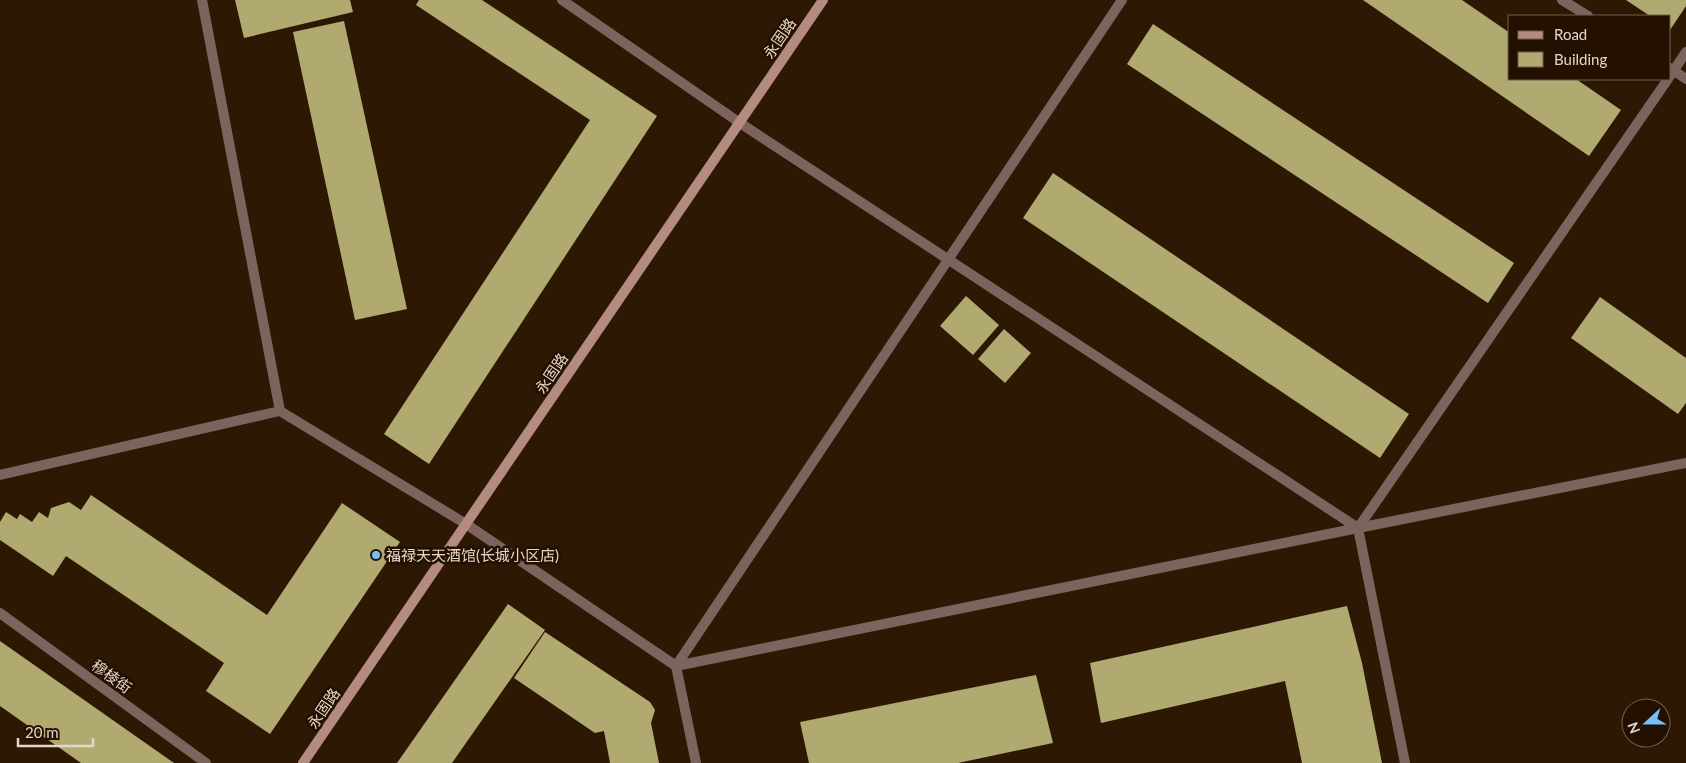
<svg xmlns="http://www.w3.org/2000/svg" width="1686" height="763" font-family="Lato,'Noto Sans SC',sans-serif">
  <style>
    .building { fill: #b0aa71 }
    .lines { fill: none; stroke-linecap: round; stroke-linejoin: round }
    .street { stroke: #7d635d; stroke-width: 10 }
    .secondary { stroke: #b48b81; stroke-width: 10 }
    .poi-dot { fill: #77c0f7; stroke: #231000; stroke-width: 2 }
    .labels { text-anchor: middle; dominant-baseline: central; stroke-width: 5; stroke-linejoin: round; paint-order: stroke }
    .street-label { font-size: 15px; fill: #e3d6c8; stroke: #231000 }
    .poi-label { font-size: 15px; fill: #e3d6c8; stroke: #231000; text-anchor: start }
  </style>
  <rect width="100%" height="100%" fill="#2d1903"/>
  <path class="building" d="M 235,0 L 350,0 L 353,12 L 244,38 Z
    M 419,0 L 482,0 L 657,116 L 429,464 L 384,434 L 590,120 L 416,5 Z
    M 1363,0 L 1462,0 L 1510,33 L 1510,79 L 1576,79 L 1621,110 L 1589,156 Z
    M 1626,0 L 1686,0 L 1686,6 L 1670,30 L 1670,16 L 1650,16 Z
    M 344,21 L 407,309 L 355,320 L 293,32 Z
    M 1153,24 L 1514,263 L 1488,303 L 1127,64 Z
    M 1053,173 L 1409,414 L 1380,458 L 1023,218 Z
    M 966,296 L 999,325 L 973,355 L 940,326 Z
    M 1600,297 L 1686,358 L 1686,403 L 1678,414 L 1571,338 Z
    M 1004,329 L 1031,353 L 1005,383 L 978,359 Z
    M 91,495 L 267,615 L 342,503 L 400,542 L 270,734 L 206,691 L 224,663 L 66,556 L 53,576 L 0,540 L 0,522 L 6,512 L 17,519 L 20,514 L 32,522 L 39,512 L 48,518 L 51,508 L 69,502 L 81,510 Z
    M 508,604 L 545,630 L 452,763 L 397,763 Z
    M 1347,606 L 1362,663 L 1382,763 L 1302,763 L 1285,681 L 1101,723 L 1090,663 Z
    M 545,632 L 650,702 L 655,710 L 651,723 L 659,763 L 610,763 L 604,731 L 595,733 L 514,678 Z
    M 0,641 L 174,763 L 81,763 L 0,706 Z
    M 1036,675 L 1053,743 L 958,763 L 809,763 L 800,722 Z"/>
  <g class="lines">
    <path class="street" d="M 562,0 L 740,123 L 1358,528 L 1686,463
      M 1562,0 L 1588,16
      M 1670,68 L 1686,79
      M 1670,76 L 1686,52
      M 280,411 L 466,524 L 676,666 L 1358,528 L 1668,79
      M 0,475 L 280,411 L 202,0
      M 1358,528 L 1405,763
      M 0,613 L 206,763
      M 696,763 L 676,666 L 1122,0"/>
    <path class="secondary" d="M 303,763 L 823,0"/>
  </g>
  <circle class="poi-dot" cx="376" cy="555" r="5"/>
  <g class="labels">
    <g class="street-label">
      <text transform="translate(779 38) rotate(-56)">永固路</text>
      <text transform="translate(551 373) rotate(-56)">永固路</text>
      <text transform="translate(112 676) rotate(36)">穆棱街</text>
      <text transform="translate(323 708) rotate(-56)">永固路</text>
    </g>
    <g class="poi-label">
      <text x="386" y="555">福禄天天酒馆(长城小区店)</text>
    </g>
  </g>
  <rect x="1508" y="15" width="162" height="65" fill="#231000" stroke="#705f50"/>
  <rect x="1518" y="31" width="25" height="8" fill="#b48b81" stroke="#705f50"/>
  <text x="1554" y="40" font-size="15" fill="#e3d6c8">Road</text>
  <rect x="1518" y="52" width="25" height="15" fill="#b0aa71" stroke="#705f50"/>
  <text x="1554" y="65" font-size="15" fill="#e3d6c8">Building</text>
  <g transform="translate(1646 723) rotate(249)"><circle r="24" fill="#231000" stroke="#705f50"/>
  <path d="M0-4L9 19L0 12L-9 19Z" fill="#77c0f7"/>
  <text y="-8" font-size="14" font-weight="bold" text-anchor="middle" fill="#e3d6c8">N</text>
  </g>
  <path d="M18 738v8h75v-8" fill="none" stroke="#e3d6c8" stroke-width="2.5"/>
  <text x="25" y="738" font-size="15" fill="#e3d6c8" stroke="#231000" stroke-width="4" paint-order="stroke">20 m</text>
</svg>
